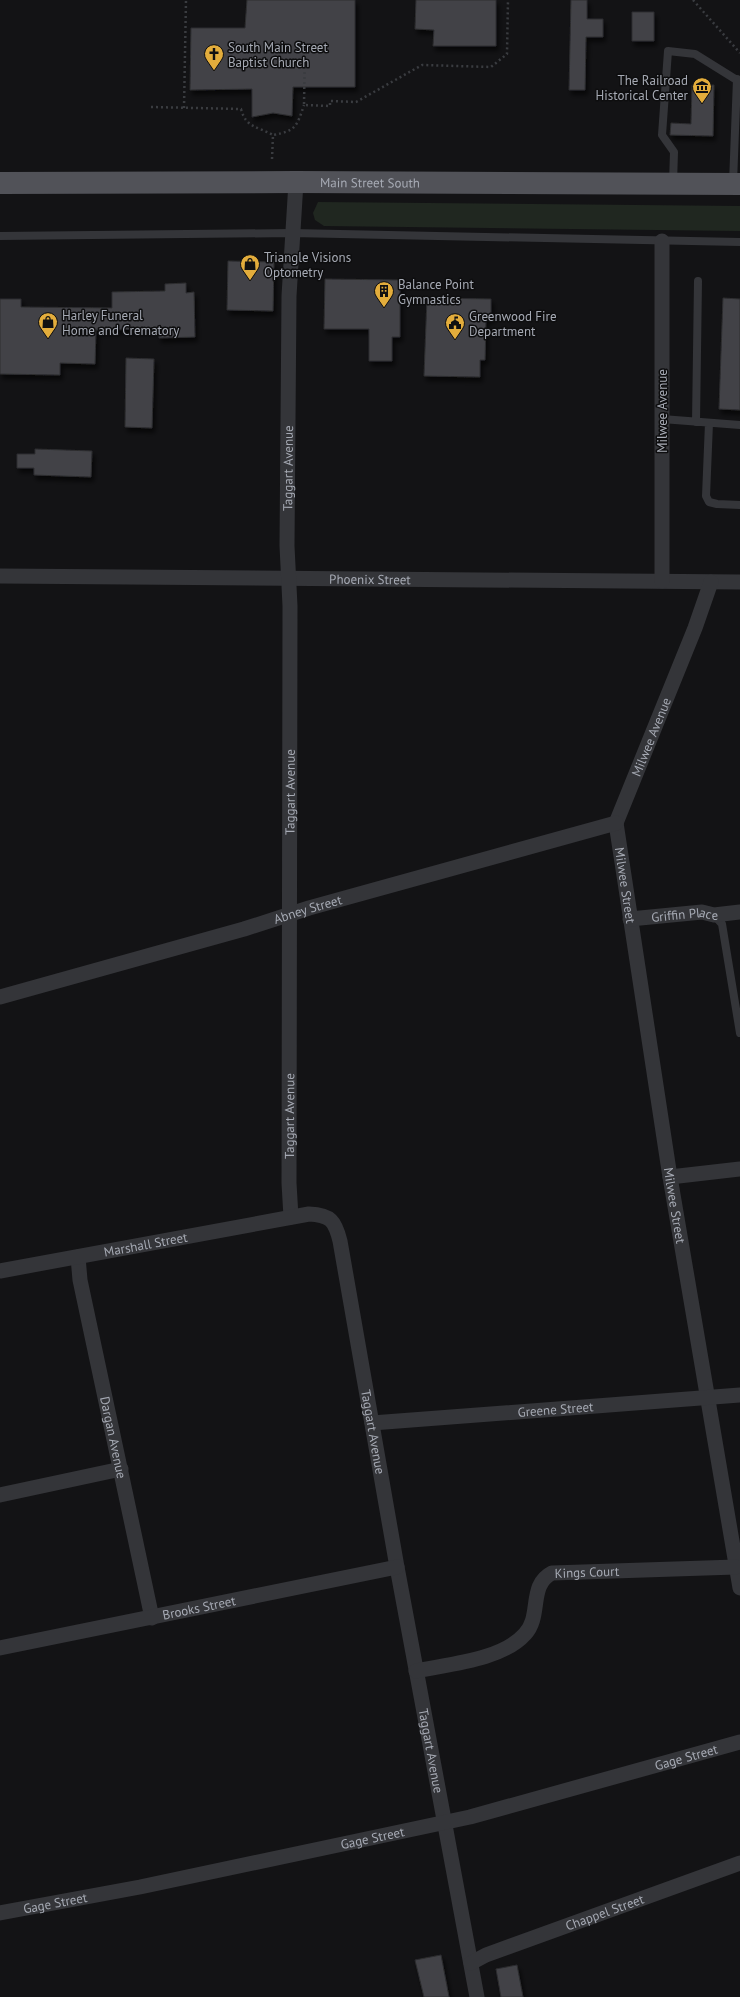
<svg xmlns="http://www.w3.org/2000/svg" width="740" height="1997" font-family="'PT Sans',sans-serif">
  <style>
    .green { fill: #202720 }
    .building { fill: #424347; stroke: #2d2d30; filter: url(#shadow) }
    .lines { fill: none; stroke-linecap: round; stroke-linejoin: round }
    .path { stroke: #3a3c40; stroke-width: 2.5; stroke-dasharray: 2 3; stroke-linecap: butt }
    .lane { stroke: #343539; stroke-width: 8 }
    .street { stroke: #343539; stroke-width: 15 }
    .primary { stroke: #515258; stroke-width: 22 }
    .labels { text-anchor: middle; dominant-baseline: central; stroke-width: 3; stroke-linejoin: round; paint-order: stroke }
    .poi-label { font-size: 13px; fill: #a6aab4; stroke: #0e0e0f; text-anchor: start }
    .street-label { font-size: 13px; fill: #a6aab4; stroke: #0e0e0f }
  </style>
  <defs>
    <filter id="shadow"><feDropShadow dx="2.5" dy="4.5" stdDeviation="2" flood-color="#0009"/></filter>
  </defs>
  <rect width="100%" height="100%" fill="#131315"/>
  <path class="green" d="M 318,202 L 740,206 L 740,231 L 324,226 L 315,220 L 313,213 Z"/>
  <path class="building" d="M 247,0 L 355,0 L 355,87 L 293,87 L 292,116 L 273,113 L 252,117 L 252,89 L 190,90 L 191,28 L 245,28 Z
    M 416,0 L 496,0 L 496,46 L 433,46 L 434,30 L 415,29 Z
    M 571,0 L 587,0 L 587,19 L 603,19 L 603,37 L 586,37 L 585,90 L 569,90 Z
    M 632,12 L 654,12 L 654,41 L 632,41 Z
    M 692,85 L 714,85 L 713,136 L 670,135 L 671,123 L 691,124 Z
    M 228,261 L 274,262 L 273,311 L 227,310 Z
    M 325,279 L 400,280 L 400,337 L 392,337 L 392,361 L 369,361 L 369,329 L 324,329 Z
    M 186,283 L 186,293 L 194,292 L 195,337 L 159,338 L 159,329 L 96,330 L 95,364 L 60,363 L 60,375 L 0,374 L 0,299 L 21,299 L 21,307 L 112,308 L 112,292 L 165,291 L 165,284 Z
    M 427,298 L 491,299 L 491,319 L 486,318 L 485,360 L 480,360 L 480,377 L 424,376 Z
    M 723,298 L 740,299 L 740,410 L 719,409 Z
    M 126,358 L 154,359 L 152,428 L 125,427 Z
    M 35,449 L 92,451 L 91,477 L 34,475 L 34,468 L 17,468 L 17,454 L 35,454 Z
    M 441,1955 L 449,1997 L 424,1997 L 415,1960 Z
    M 517,1965 L 523,1997 L 501,1997 L 496,1969 Z"/>
  <g class="lines">
    <path class="path" d="M 693,0 L 740,53
      M 305,47 L 304,105 L 330,106 L 330,101 L 356,102 L 422,65 L 491,67 L 507,54 L 508,0
      M 151,107 L 241,109 C 246,128 257,126 273,135
      M 184,108 L 186,0
      M 272,159 L 273,135 C 296,131 297,126 304,105"/>
    <path class="lane" d="M 673,183 L 674,152 L 662,135 L 668,51 L 695,54 L 740,82
      M 733,183 L 737,79
      M 0,236 L 292,233 L 740,242
      M 662,419 L 740,425
      M 696,422 L 698,281
      M 709,423 L 706,496 L 709,502 L 717,504 L 740,505
      M 714,915 L 722,924 L 740,1033"/>
    <g class="street">
      <path id="s1" d="M 0,576 L 740,582"/>
      <path d="M 662,581 L 662,241"/>
      <path id="s2" d="M 616,823 L 670,1177 L 740,1588"/>
      <path id="s3" d="M 616,823 L 695,628 L 711,582"/>
      <path id="s4" d="M 630,919 L 702,912 L 714,915 L 740,912"/>
      <path id="s5" d="M 0,997 L 244,929 L 309,908 L 616,823"/>
      <path d="M 670,1177 L 740,1169"/>
      <path id="s6" d="M 291,1217 L 289,1183 L 290,606 L 287,546 L 289,296 L 296,182"/>
      <path id="s7" d="M 78,1257 L 80,1280 L 152,1618"/>
      <path id="s8" d="M 0,1271 L 309,1214 C 331,1215 335,1221 340,1241 L 397,1567 L 477,1997"/>
      <path id="s9" d="M 372,1423 L 740,1395"/>
      <path d="M 0,1495 L 121,1469"/>
      <path id="s10" d="M 0,1648 L 397,1567"/>
      <path id="s11" d="M 416,1671 C 449,1664 502,1660 525,1634 C 542,1616 528,1585 552,1573 L 736,1567"/>
      <path id="s12" d="M 0,1913 L 140,1887 L 470,1817 L 740,1742"/>
      <path id="s13" d="M 471,1963 L 486,1955 L 740,1863"/>
    </g>
    <path class="primary" id="s14" d="M 0,183 L 296,182 L 740,184"/>
  </g>
  <defs>
    <g id="church-pin" transform="scale(1)"><path d="M0 17L-7.5 6A9.5 9.5 0 1 1 7.5 6Z" fill="#e3ad3c" stroke="#0e0e0f"/><path d="M-1.2-6h2.4v3.5h3.3v2.4h-3.3V6h-2.4V-.1h-3.3v-2.4h3.3Z" fill="#111"/></g>
    <g id="museum-pin" transform="scale(1)"><path d="M0 17L-7.5 6A9.5 9.5 0 1 1 7.5 6Z" fill="#e3ad3c" stroke="#0e0e0f"/><path d="M0-6L6-3V-2H-6V-3ZM-5-1h2V3h-2ZM-1-1h2V3h-2ZM3-1h2V3H3ZM-6 4H6V6H-6Z" fill="#111"/></g>
    <g id="shop-pin" transform="scale(1)"><path d="M0 17L-7.5 6A9.5 9.5 0 1 1 7.5 6Z" fill="#e3ad3c" stroke="#0e0e0f"/><path d="M-5-2.5h2.3a2.7 3.5 0 0 1 5.4 0H5L5.5 6h-11ZM-1.5-2.5h3a1.5 2.3 0 0 0-3 0Z" fill="#111"/></g>
    <g id="building-pin" transform="scale(1)"><path d="M0 17L-7.5 6A9.5 9.5 0 1 1 7.5 6Z" fill="#e3ad3c" stroke="#0e0e0f"/><path d="M-4-6H4V6H1V3H-1V6H-4ZM-2.5-4.3h1.7v1.8h-1.7ZM.8-4.3h1.7v1.8H.8ZM-2.5-1h1.7V.8h-1.7ZM.8-1h1.7V.8H.8Z" fill="#111"/></g>
    <g id="civic-pin" transform="scale(1)"><path d="M0 17L-7.5 6A9.5 9.5 0 1 1 7.5 6Z" fill="#e3ad3c" stroke="#0e0e0f"/><path d="M-.6-6.5H3V-4.5H.6V-3L4-1V1h2V6H-6V1h2V-1L-.6-3ZM-1.2 2.5V6h2.4V2.5Z" fill="#111"/></g>
  </defs>
  <g fill-rule="evenodd">
    <use href="#church-pin" x="214" y="54"/>
    <use href="#museum-pin" x="702" y="87"/>
    <use href="#shop-pin" x="250" y="264"/>
    <use href="#building-pin" x="384" y="291"/>
    <use href="#shop-pin" x="48" y="322"/>
    <use href="#civic-pin" x="455" y="323"/>
  </g>
  <g class="labels">
    <g class="poi-label">
      <text x="228" y="47">South Main Street<tspan x="228" dy="15">Baptist Church</tspan></text>
      <text x="688" y="80" text-anchor="end">The Railroad<tspan x="688" dy="15">Historical Center</tspan></text>
      <text x="264" y="257">Triangle Visions<tspan x="264" dy="15">Optometry</tspan></text>
      <text x="398" y="284">Balance Point<tspan x="398" dy="15">Gymnastics</tspan></text>
      <text x="62" y="315">Harley Funeral<tspan x="62" dy="15">Home and Crematory</tspan></text>
      <text x="469" y="316">Greenwood Fire<tspan x="469" dy="15">Department</tspan></text>
    </g>
    <g class="street-label">
      <text stroke="none"><textPath href="#s14" startOffset="370">Main Street South</textPath></text>
      <text transform="translate(662 411) rotate(-90)">Milwee Avenue</text>
      <text stroke="none"><textPath href="#s6" startOffset="749">Taggart Avenue</textPath></text>
      <text stroke="none"><textPath href="#s1" startOffset="370">Phoenix Street</textPath></text>
      <text stroke="none"><textPath href="#s3" startOffset="93">Milwee Avenue</textPath></text>
      <text stroke="none"><textPath href="#s6" startOffset="425">Taggart Avenue</textPath></text>
      <text stroke="none"><textPath href="#s2" startOffset="63">Milwee Street</textPath></text>
      <text stroke="none"><textPath href="#s5" startOffset="320">Abney Street</textPath></text>
      <text stroke="none"><textPath href="#s4" startOffset="55">Griffin Place</textPath></text>
      <text stroke="none"><textPath href="#s6" startOffset="101">Taggart Avenue</textPath></text>
      <text stroke="none"><textPath href="#s2" startOffset="387">Milwee Street</textPath></text>
      <text stroke="none"><textPath href="#s8" startOffset="148">Marshall Street</textPath></text>
      <text stroke="none"><textPath href="#s9" startOffset="184">Greene Street</textPath></text>
      <text stroke="none"><textPath href="#s8" startOffset="554">Taggart Avenue</textPath></text>
      <text stroke="none"><textPath href="#s7" startOffset="184">Dargan Avenue</textPath></text>
      <text stroke="none"><textPath href="#s11" startOffset="221">Kings Court</textPath></text>
      <text stroke="none"><textPath href="#s10" startOffset="203">Brooks Street</textPath></text>
      <text stroke="none"><textPath href="#s8" startOffset="878">Taggart Avenue</textPath></text>
      <text stroke="none"><textPath href="#s12" startOffset="704">Gage Street</textPath></text>
      <text stroke="none"><textPath href="#s12" startOffset="380">Gage Street</textPath></text>
      <text stroke="none"><textPath href="#s12" startOffset="56">Gage Street</textPath></text>
      <text stroke="none"><textPath href="#s13" startOffset="143">Chappel Street</textPath></text>
    </g>
  </g>
</svg>
